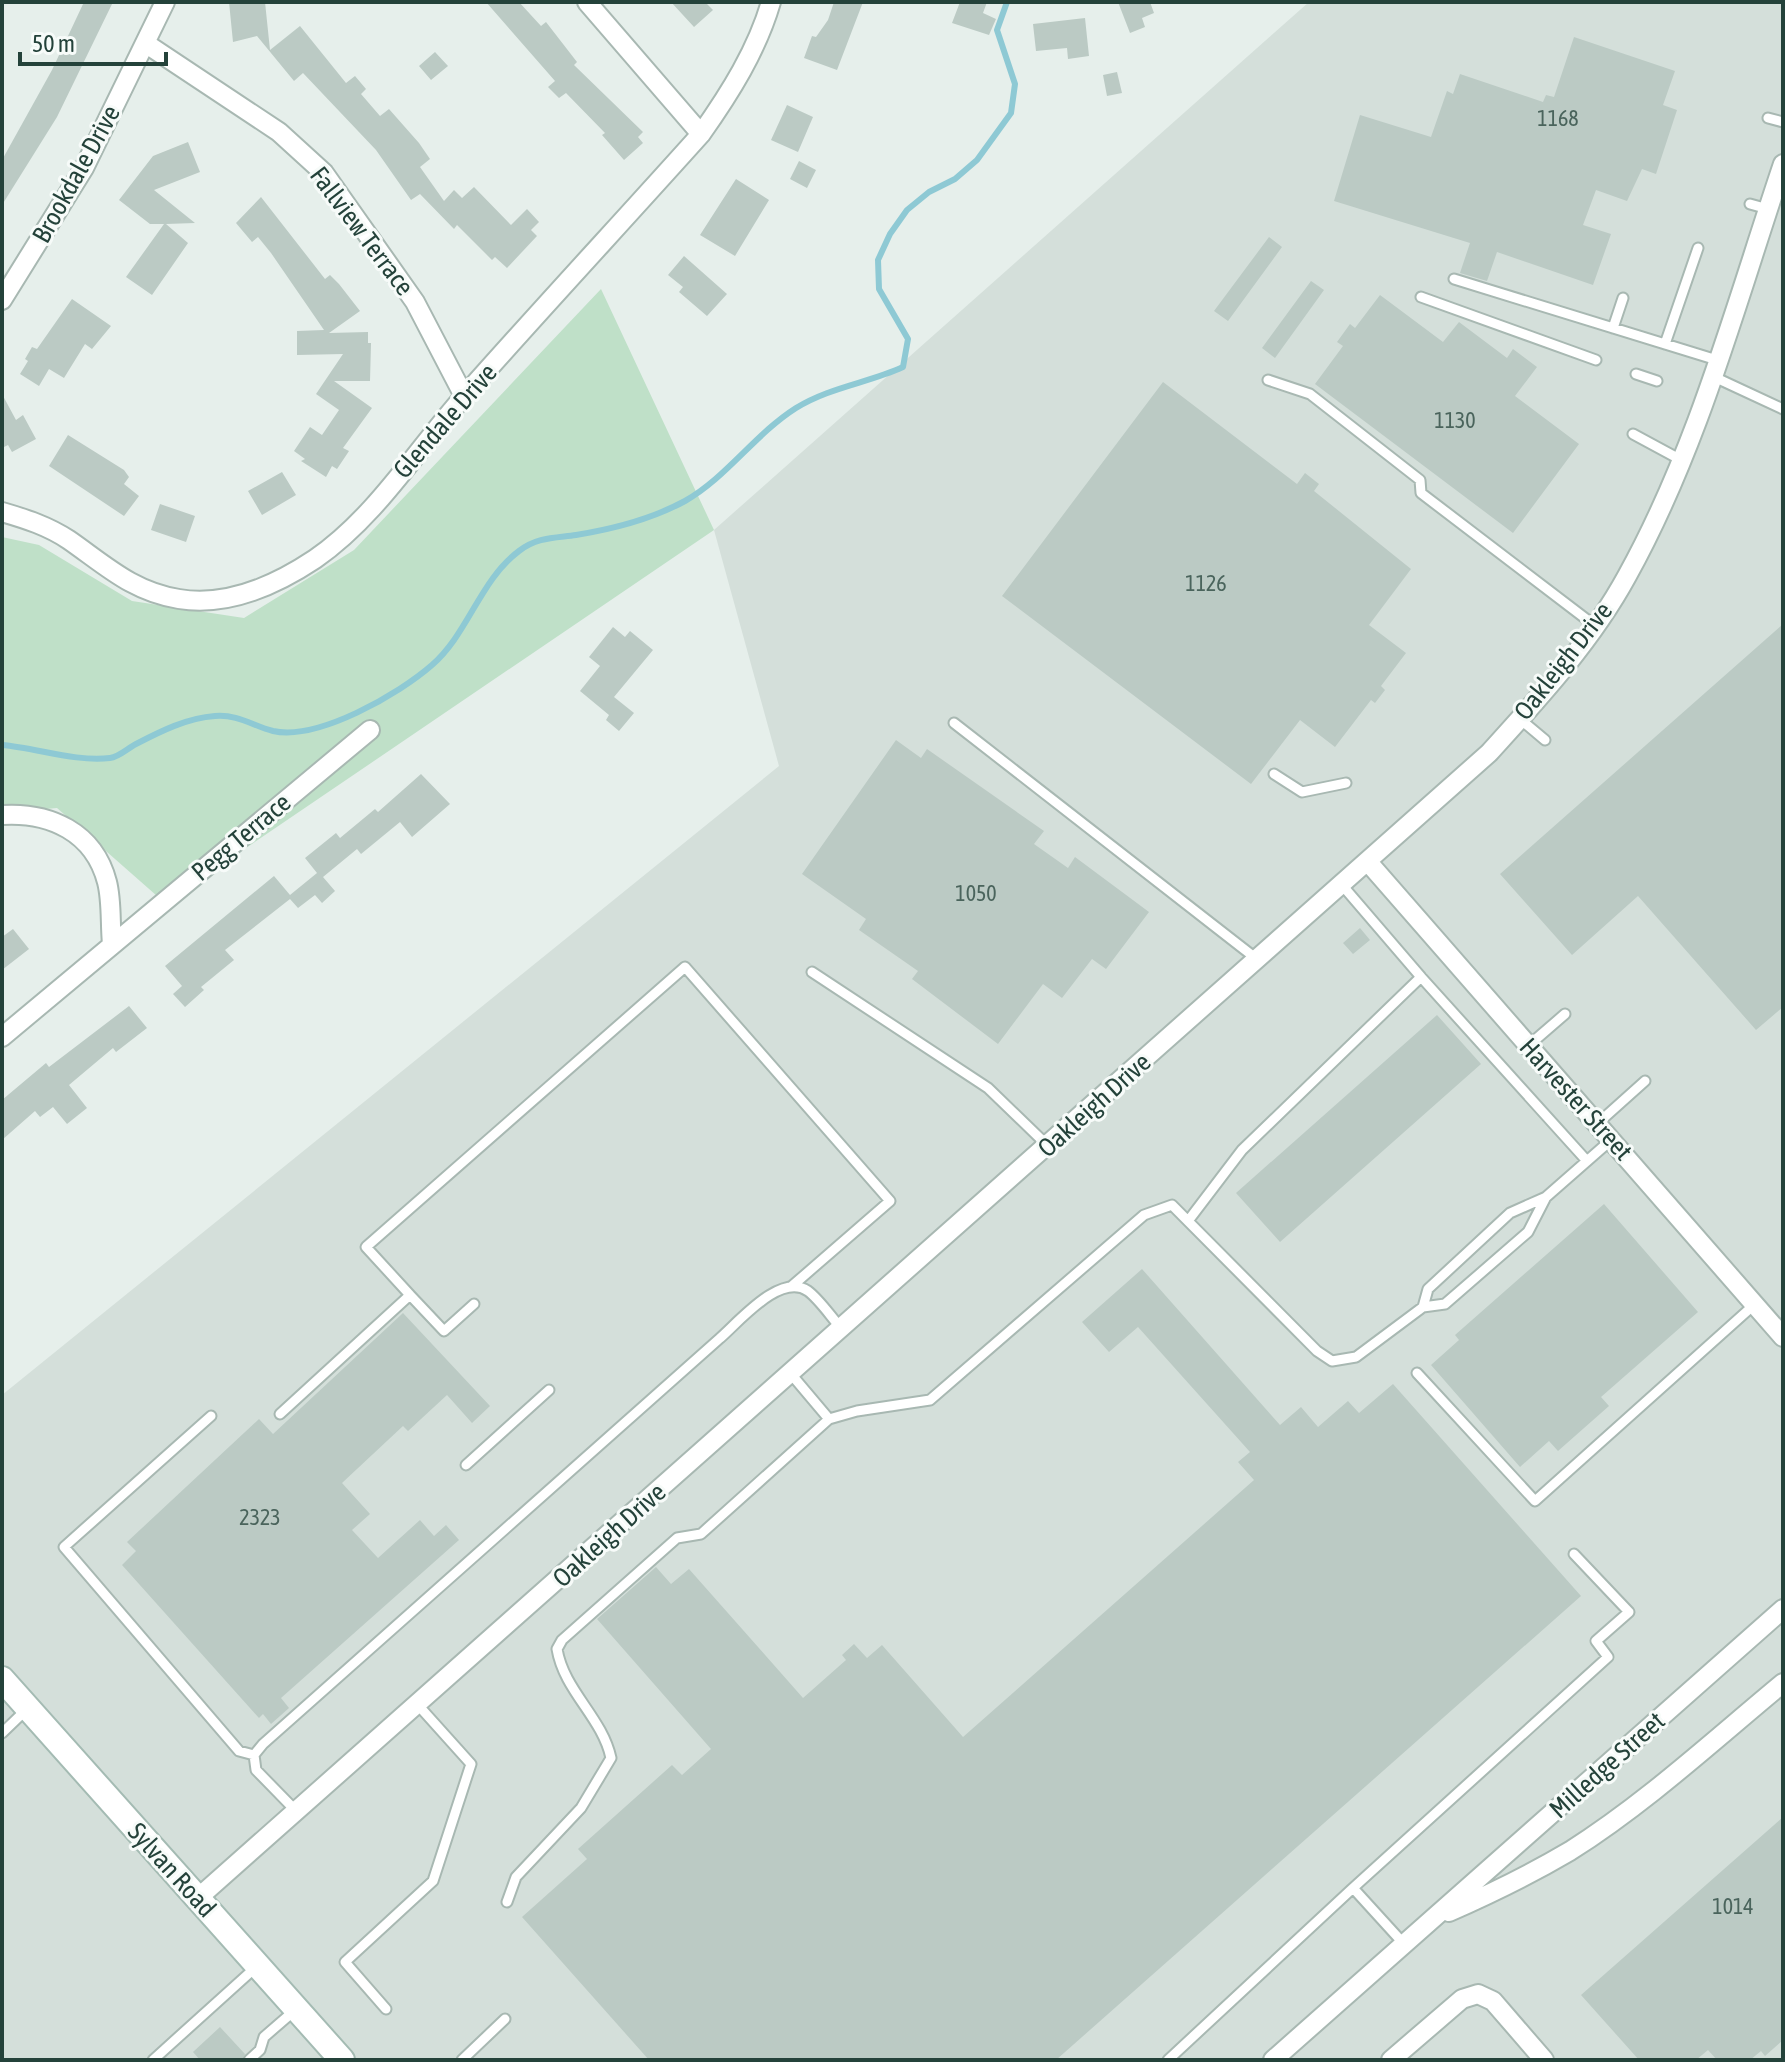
<svg xmlns="http://www.w3.org/2000/svg" width="1785" height="2062" font-family="'Asap Condensed',sans-serif">
  <style>
    .built { fill: #d4dfda }
    .green { fill: #bfe0c8 }
    .lines { fill: none; stroke-linecap: round; stroke-linejoin: round }
    .stream { stroke: #8ec9d4; stroke-width: 6 }
    .building { fill: #bbcac4 }
    .service-casing { stroke: #a8b8b2; stroke-width: 13 }
    .minor-casing { stroke: #a8b8b2; stroke-width: 22 }
    .secondary-casing { stroke: #a4bbb3; stroke-width: 28 }
    .service { stroke: #fff; stroke-width: 9 }
    .minor { stroke: #fff; stroke-width: 18 }
    .secondary { stroke: #fff; stroke-width: 24 }
    .labels { text-anchor: middle; dominant-baseline: central; stroke-width: 6; stroke-linejoin: round; paint-order: stroke }
    .number-label { font-size: 22px; fill: #4a645c }
    .street-label { font-size: 26px; fill: #24423a; stroke: #f7fbf9 }
  </style>
  <rect width="100%" height="100%" fill="#e6efeb"/>
  <path class="built" d="M 1309,2 L 1783,2 L 1783,2060 L 2,2060 L 2,1395 L 779,766 L 714,530 Z"/>
  <path class="green" d="M 601,289 L 714,530 L 165,903 L 57,808 L 2,813 L 2,537 L 39,545 L 132,601 L 244,618 L 354,550 Z"/>
  <g class="lines">
    <path class="stream" d="M 2,745 C 37,748 75,762 110,758 C 119,757 128,748 136,744 C 161,731 187,718 215,716 C 238,714 253,726 273,731 C 318,741 399,694 432,665 C 468,634 480,580 519,551 C 537,537 555,538 576,535 C 613,529 652,519 685,501 C 726,478 755,434 796,408 C 830,387 868,383 903,367 L 908,339 L 879,289 L 878,260 L 890,234 L 907,210 L 929,192 L 955,179 L 977,160 L 1011,113 L 1015,84 L 997,30 L 1007,2"/>
  </g>
  <path class="building" d="M 84,2 L 113,2 L 57,117 L 2,205 L 2,160 L 52,70 Z
    M 229,2 L 265,2 L 270,50 L 300,26 L 346,83 L 355,76 L 366,89 L 361,94 L 380,116 L 389,109 L 419,143 L 430,159 L 420,167 L 444,201 L 454,190 L 462,198 L 474,187 L 511,225 L 527,209 L 539,222 L 531,230 L 537,236 L 507,268 L 495,257 L 492,260 L 457,225 L 454,229 L 420,194 L 411,200 L 376,150 L 303,73 L 294,81 L 257,36 L 233,42 Z
    M 486,2 L 519,2 L 541,26 L 546,22 L 577,62 L 574,65 L 643,132 L 638,137 L 643,143 L 624,160 L 602,135 L 605,133 L 566,93 L 559,98 L 548,87 L 555,81 Z
    M 671,2 L 705,2 L 713,10 L 694,27 Z
    M 834,2 L 863,2 L 837,70 L 804,58 L 812,36 L 816,37 L 828,20 Z
    M 960,2 L 987,2 L 983,13 L 996,19 L 989,35 L 952,23 Z
    M 1118,2 L 1150,2 L 1154,13 L 1142,18 L 1145,27 L 1130,33 Z
    M 1085,18 L 1089,56 L 1068,59 L 1067,48 L 1036,51 L 1033,24 Z
    M 1574,37 L 1675,71 L 1663,105 L 1677,110 L 1656,174 L 1642,169 L 1627,201 L 1596,190 L 1583,225 L 1611,234 L 1593,285 L 1497,252 L 1487,281 L 1460,273 L 1470,243 L 1334,201 L 1360,115 L 1431,137 L 1447,91 L 1453,94 L 1460,74 L 1543,102 L 1546,95 L 1554,97 Z
    M 435,52 L 448,66 L 431,80 L 419,66 Z
    M 1117,72 L 1122,93 L 1107,96 L 1103,75 Z
    M 787,105 L 813,117 L 798,152 L 771,140 Z
    M 188,142 L 200,172 L 154,190 L 195,223 L 166,224 L 188,243 L 152,295 L 126,277 L 164,224 L 150,224 L 119,200 L 153,156 Z
    M 799,161 L 816,170 L 807,188 L 790,179 Z
    M 736,179 L 769,200 L 735,256 L 700,235 Z
    M 261,197 L 325,279 L 330,275 L 339,284 L 360,311 L 329,333 L 368,332 L 368,343 L 371,343 L 370,381 L 334,381 L 372,408 L 343,448 L 349,451 L 337,469 L 332,466 L 326,477 L 301,461 L 305,459 L 294,451 L 310,427 L 322,435 L 339,410 L 316,394 L 343,354 L 297,355 L 297,331 L 324,330 L 271,253 L 258,237 L 252,242 L 236,223 Z
    M 1269,237 L 1282,247 L 1228,321 L 1214,311 Z
    M 684,256 L 727,294 L 707,316 L 679,292 L 683,287 L 668,275 Z
    M 1311,281 L 1324,290 L 1275,358 L 1262,348 Z
    M 1380,295 L 1443,342 L 1459,322 L 1507,358 L 1513,349 L 1537,367 L 1515,396 L 1579,444 L 1513,533 L 1315,384 L 1343,346 L 1337,342 L 1350,324 L 1355,328 Z
    M 72,299 L 111,326 L 92,349 L 85,344 L 64,378 L 49,369 L 39,386 L 20,374 L 28,361 L 25,359 L 32,347 L 37,349 Z
    M 1163,382 L 1297,484 L 1305,473 L 1319,484 L 1314,491 L 1411,569 L 1369,625 L 1406,653 L 1381,686 L 1385,690 L 1375,703 L 1371,700 L 1335,747 L 1300,720 L 1251,784 L 1002,596 Z
    M 2,394 L 16,420 L 23,415 L 36,439 L 12,452 L 8,445 L 2,448 Z
    M 68,435 L 124,470 L 129,477 L 124,484 L 139,496 L 124,516 L 49,466 Z
    M 282,472 L 296,495 L 262,515 L 248,491 Z
    M 160,504 L 195,516 L 186,542 L 151,530 Z
    M 1783,624 L 1783,1007 L 1756,1030 L 1638,896 L 1572,955 L 1500,874 Z
    M 613,627 L 625,637 L 630,631 L 653,650 L 614,697 L 634,713 L 619,731 L 606,720 L 609,715 L 580,691 L 600,666 L 589,657 Z
    M 896,740 L 921,758 L 927,749 L 1044,831 L 1034,844 L 1068,868 L 1075,857 L 1149,912 L 1106,969 L 1092,959 L 1062,998 L 1043,984 L 998,1044 L 912,979 L 918,971 L 859,930 L 866,919 L 802,874 Z
    M 421,774 L 450,804 L 412,837 L 400,822 L 361,854 L 357,849 L 323,877 L 335,891 L 322,903 L 315,895 L 298,908 L 290,899 L 225,950 L 234,960 L 201,987 L 204,990 L 185,1007 L 173,994 L 182,986 L 165,966 L 274,876 L 290,895 L 317,873 L 305,858 L 336,833 L 340,838 L 375,809 L 378,812 Z
    M 1360,928 L 1370,940 L 1353,954 L 1343,943 Z
    M 13,929 L 29,949 L 2,970 L 2,937 Z
    M 129,1006 L 147,1028 L 116,1052 L 113,1048 L 69,1085 L 87,1108 L 67,1124 L 53,1107 L 40,1117 L 35,1111 L 2,1140 L 2,1100 L 46,1063 L 49,1067 Z
    M 1437,1015 L 1481,1064 L 1280,1242 L 1236,1193 Z
    M 1604,1204 L 1698,1312 L 1601,1397 L 1609,1406 L 1558,1451 L 1549,1441 L 1520,1467 L 1431,1365 L 1459,1340 L 1455,1335 Z
    M 1142,1269 L 1280,1425 L 1301,1407 L 1318,1427 L 1348,1401 L 1359,1413 L 1393,1384 L 1581,1596 L 1056,2060 L 649,2060 L 522,1917 L 587,1859 L 578,1849 L 672,1765 L 682,1775 L 711,1749 L 597,1619 L 656,1567 L 671,1584 L 689,1569 L 803,1698 L 846,1660 L 842,1655 L 854,1644 L 867,1658 L 882,1645 L 963,1737 L 1254,1480 L 1238,1462 L 1250,1452 L 1138,1327 L 1109,1352 L 1082,1322 Z
    M 403,1313 L 490,1406 L 472,1423 L 447,1395 L 408,1431 L 403,1426 L 342,1483 L 370,1514 L 352,1530 L 378,1558 L 420,1520 L 434,1536 L 446,1525 L 459,1540 L 281,1698 L 289,1708 L 271,1724 L 263,1714 L 259,1718 L 122,1565 L 136,1551 L 127,1542 L 259,1419 L 273,1434 Z
    M 1783,1817 L 1783,2040 L 1765,2056 L 1761,2051 L 1750,2060 L 1717,2060 L 1708,2050 L 1696,2060 L 1639,2060 L 1581,1995 Z
    M 220,2027 L 245,2054 L 242,2060 L 200,2060 L 193,2052 Z"/>
  <g class="lines">
    <g class="service-casing">
      <path id="service" d="M 1768,118 L 1783,122
        M 1750,204 L 1768,209
        M 1454,279 L 1717,360
        M 1421,297 L 1596,360
        M 1613,328 L 1623,298
        M 1665,344 L 1698,248
        M 1636,374 L 1657,381
        M 1712,376 L 1783,409
        M 1268,380 L 1310,394 L 1420,480 L 1421,493 L 1594,625
        M 1633,434 L 1683,461
        M 1520,719 L 1545,740
        M 954,723 L 1258,960
        M 1274,774 L 1302,792 L 1346,783
        M 812,972 L 988,1088 L 1048,1146
        M 1421,977 L 1587,1161
        M 1528,1046 L 1565,1014
        M 1597,1124 L 1645,1081
        M 1188,1221 L 1242,1150 L 1421,977 L 1342,885
        M 410,1295 L 444,1331 L 474,1304
        M 1423,1307 L 1445,1304 L 1528,1232 L 1546,1197
        M 1417,1373 L 1535,1501 L 1755,1304
        M 791,1374 L 829,1419
        M 280,1414 L 410,1295 L 366,1247 L 685,967 L 890,1201 L 792,1286
        M 211,1416 L 64,1547 L 239,1751 L 254,1755
        M 466,1465 L 549,1390
        M 2,1733 L 28,1708
        M 297,1812 L 256,1770 L 254,1755 L 263,1744 L 719,1339 C 739,1322 780,1272 808,1291 C 820,1300 831,1317 842,1329
        M 507,1902 L 516,1877 L 581,1808 L 611,1758 C 602,1717 564,1691 557,1649 L 562,1640 L 677,1538 L 701,1534 L 829,1419 L 857,1411 L 930,1400 L 1144,1215 L 1172,1205 L 1317,1351 L 1332,1361 L 1356,1357 L 1423,1307 L 1428,1289 L 1510,1213 L 1546,1197 L 1611,1140
        M 1404,1944 L 1353,1888 L 1608,1657 L 1596,1641 L 1629,1612 L 1574,1554
        M 386,2009 L 345,1962 L 433,1881 L 471,1764 L 418,1705
        M 153,2060 L 256,1967
        M 249,2060 L 260,2050 L 264,2037 L 294,2011
        M 462,2060 L 505,2019
        M 1168,2060 L 1353,1888"/>
    </g>
    <g class="minor-casing">
      <path id="minor" d="M 587,2 L 701,134
        M 145,43 L 279,132 L 324,173 L 415,302 L 464,396
        M 2,300 L 84,168 L 165,2
        M 2,512 C 26,519 48,526 69,540 C 105,565 133,592 179,599 C 227,607 276,585 315,559 C 376,517 417,449 466,394 C 543,307 623,221 701,134 C 730,93 757,50 771,2
        M 2,815 C 50,812 94,832 107,882 C 112,901 110,924 112,944
        M 1368,862 L 1783,1337
        M 2,1037 L 370,730
        M 198,1898 L 1489,753 C 1539,698 1591,642 1627,576 C 1698,448 1736,303 1783,164
        M 1449,1912 C 1490,1894 1531,1874 1570,1851 C 1646,1803 1714,1740 1783,1683
        M 1273,2060 L 1783,1609
        M 1391,2060 L 1462,1999 L 1478,1994 L 1493,2001 L 1544,2060"/>
    </g>
    <g class="secondary-casing">
      <path id="secondary" d="M 2,1679 L 342,2060"/>
    </g>
    <use href="#service" class="service"/>
    <use href="#minor" class="minor"/>
    <use href="#secondary" class="secondary"/>
  </g>
  <g class="labels">
    <g class="number-label">
      <text x="1558" y="118">1168</text>
      <text x="1455" y="420">1130</text>
      <text x="1206" y="583">1126</text>
      <text x="976" y="893">1050</text>
      <text x="260" y="1517">2323</text>
      <text x="1733" y="1906">1014</text>
    </g>
    <g class="street-label">
      <text transform="translate(76 174) rotate(-61)">Brookdale Drive</text>
      <text transform="translate(362 231) rotate(53)">Fallview Terrace</text>
      <text transform="translate(445 421) rotate(-49)">Glendale Drive</text>
      <text transform="translate(1563 661) rotate(-52)">Oakleigh Drive</text>
      <text transform="translate(241 837) rotate(-40)">Pegg Terrace</text>
      <text transform="translate(1576 1099) rotate(48)">Harvester Street</text>
      <text transform="translate(1094 1105) rotate(-42)">Oakleigh Drive</text>
      <text transform="translate(609 1535) rotate(-42)">Oakleigh Drive</text>
      <text transform="translate(1607 1765) rotate(-42)">Milledge Street</text>
      <text transform="translate(172 1870) rotate(48)">Sylvan Road</text>
    </g>
  </g>
  <rect width="1785" height="2062" fill="none" stroke="#24423a" stroke-width="8"/>
  <path d="M20 52v12h146v-12" fill="none" stroke="#24423a" stroke-width="4"/>
  <text x="32" y="52" font-size="24" fill="#24423a" stroke="#f7fbf9" stroke-width="6" paint-order="stroke">50 m</text>
</svg>
